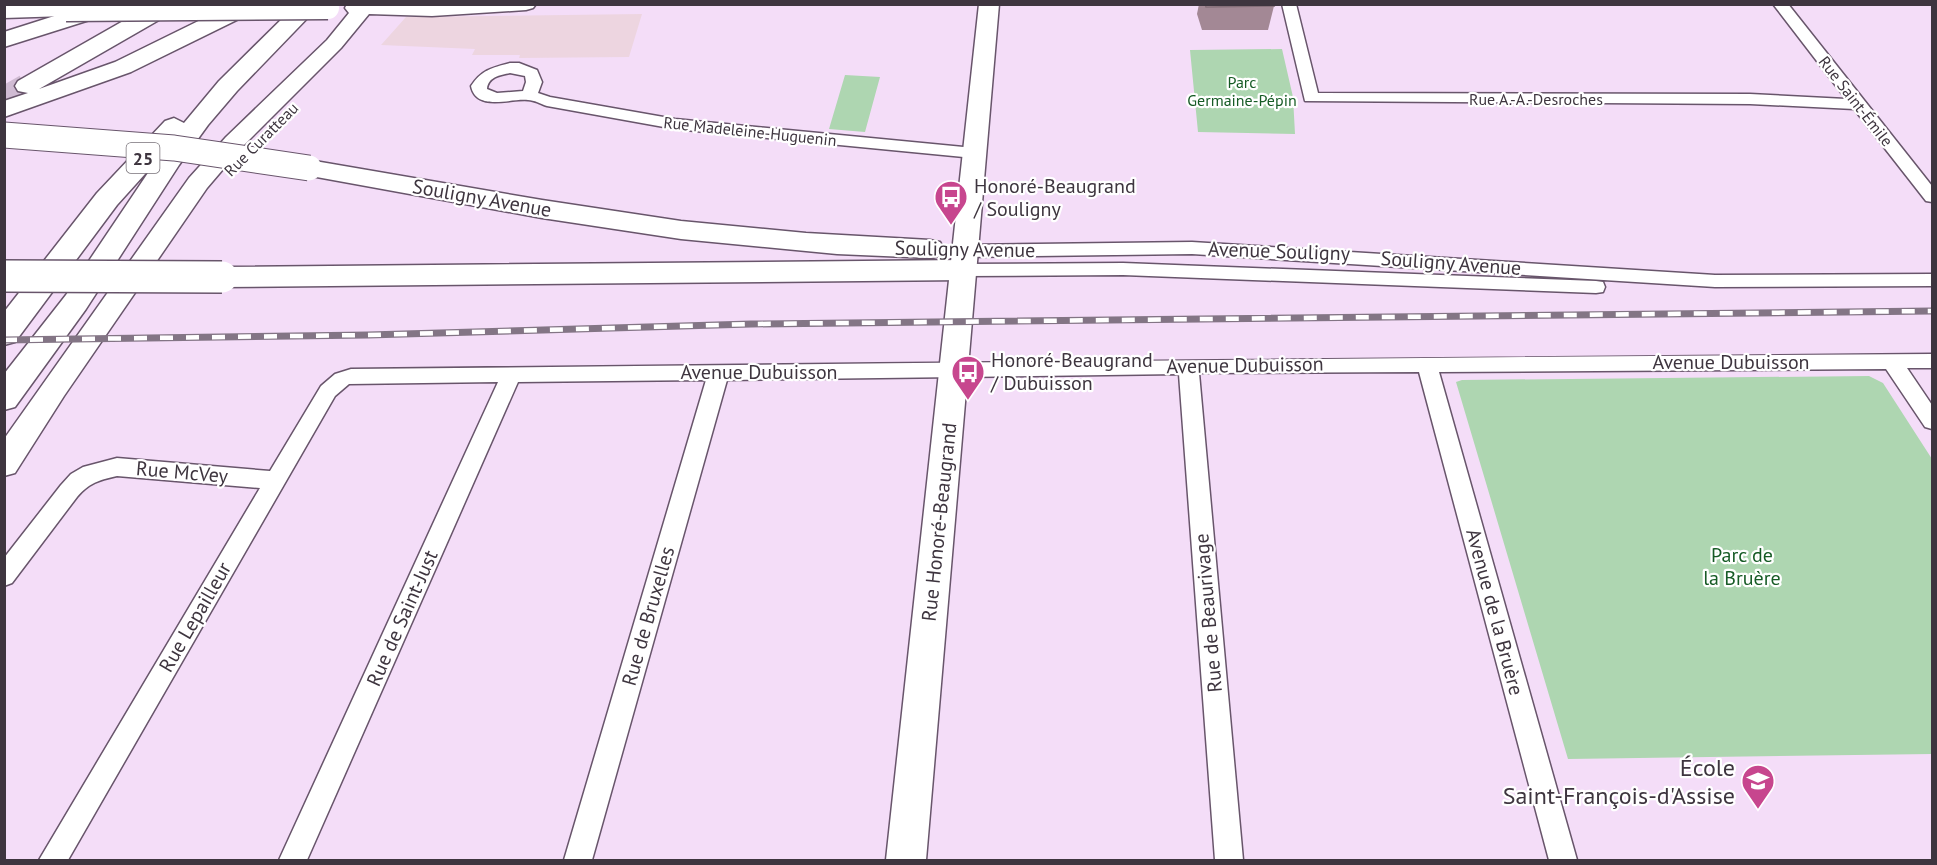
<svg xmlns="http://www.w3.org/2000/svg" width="1937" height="865" font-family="'PT Sans',sans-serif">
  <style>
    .commercial { fill: #edd5e0 }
    .green { fill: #aed6b1 }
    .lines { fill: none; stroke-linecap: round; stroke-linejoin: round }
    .highway-tunnel { stroke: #d0bbd3; stroke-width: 25; stroke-dasharray: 25 12; stroke-linecap: butt }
    .street-casing { stroke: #68556b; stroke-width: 3 }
    .secondary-casing { stroke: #68556b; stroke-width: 3 }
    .highway-casing { stroke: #68556b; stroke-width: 3 }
    .street { fill: #fff; fill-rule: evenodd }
    .secondary { fill: #fff; fill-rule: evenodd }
    .highway { fill: #fff; fill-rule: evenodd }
    .rail-casing { stroke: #837585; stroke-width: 7 }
    .rail { stroke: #fff; stroke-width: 4.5; stroke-dasharray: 13; stroke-linecap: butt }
    .secondary-bridge-casing { stroke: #68556b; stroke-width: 25; stroke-linecap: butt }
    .highway-bridge-far1-casing { stroke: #68556b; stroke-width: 27; stroke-linecap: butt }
    .highway-bridge-casing { stroke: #68556b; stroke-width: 34; stroke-linecap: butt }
    .secondary-bridge { stroke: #fff; stroke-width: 22 }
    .highway-bridge-far1 { stroke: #fff; stroke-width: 25 }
    .highway-bridge { stroke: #fff; stroke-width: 31 }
    .wall { fill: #a38895 }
    .building { fill: #be9ead; stroke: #856f79; stroke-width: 1.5 }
    .labels { text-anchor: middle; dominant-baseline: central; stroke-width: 4.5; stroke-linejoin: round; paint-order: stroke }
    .far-park-label { font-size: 16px; fill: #165b25; stroke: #fff }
    .far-street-label { font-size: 16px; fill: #3e353f; stroke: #fff }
    .shield { fill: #fff; stroke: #787279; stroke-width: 1.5 }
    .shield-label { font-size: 18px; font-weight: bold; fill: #3e353f }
    .poi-label { font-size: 20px; fill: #3e353f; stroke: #fff; text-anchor: start }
    .street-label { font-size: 20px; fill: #3e353f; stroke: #fff }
    .park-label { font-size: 20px; fill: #165b25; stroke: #fff }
    .near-poi-label { font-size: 24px; fill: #3e353f; stroke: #fff; text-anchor: end }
  </style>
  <rect width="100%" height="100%" fill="#f4ddf8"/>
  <path class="commercial" d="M 642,14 L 629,57 L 519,58 L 520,55 L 472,55 L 475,49 L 381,45 L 406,17 Z"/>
  <path class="green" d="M 1282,49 L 1293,97 L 1295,134 L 1198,132 L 1190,50 Z
    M 845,75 L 880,77 L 865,132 L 829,129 Z
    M 1869,376 L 1883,383 L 1932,459 L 1932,754 L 1568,759 L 1456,382 L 1462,380 Z"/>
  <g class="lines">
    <path class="highway-tunnel" d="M 4,99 L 27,86"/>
    <g class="street-casing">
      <path id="street" d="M 1282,4 L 1296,4 L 1318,93 L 1750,94 L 1846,99 L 1773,4 L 1788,4 L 1932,186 L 1932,202 L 1926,201 L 1854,109 L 1750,104 L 1305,101 Z
        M 510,63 L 519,63 L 537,70 L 542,82 L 538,93 L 550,97 L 675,119 L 974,148 L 982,153 L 974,158 L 675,129 L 547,106 C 541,104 534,100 528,100 C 511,98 476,112 471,86 C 482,70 491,68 510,63 ZM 510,73 L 525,76 L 526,82 L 523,91 L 497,93 L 487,89 C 488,77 500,75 510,73 Z
        M 1192,242 L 1715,275 L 1932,274 L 1932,286 L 1715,287 L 1192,254 L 965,257 L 959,255 L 956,251 L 959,247 L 965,245 Z
        M 1123,263 L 1596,281 L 1603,282 L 1605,287 L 1603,292 L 1596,293 L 1123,275 L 964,276 L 958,274 L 955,270 L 958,266 L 964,264 Z
        M 1932,354 L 1932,368 L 1907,368 L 1932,405 L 1932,429 L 1925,427 L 1886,369 L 1439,372 L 1577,860 L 1549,860 L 1419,372 L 1199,373 L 1243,860 L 1215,860 L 1179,374 L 727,380 L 592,860 L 564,860 L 706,380 L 518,382 L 307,860 L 279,860 L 498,382 L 349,384 L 335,396 L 68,860 L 39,860 L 260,488 L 117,476 C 99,480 89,483 77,497 L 12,583 L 4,586 L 4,558 L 61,485 L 71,474 L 83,467 L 117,458 L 270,471 L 321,386 L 335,374 L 351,369 C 878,364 1405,357 1932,354 Z"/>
    </g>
    <g class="secondary-casing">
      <path id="secondary" d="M 48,4 L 73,6 L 76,10 L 73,14 L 66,16 L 4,18 L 4,6 Z
        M 347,4 L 536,4 L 533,8 L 526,10 L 432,16 L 369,14 L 341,48 L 242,147 L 207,188 L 64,396 L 15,473 L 4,476 L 4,439 L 189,178 L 226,137 L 327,40 L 349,13 L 345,8 Z
        M 979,4 L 999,4 L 926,860 L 886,860 Z"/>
    </g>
    <g class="highway-casing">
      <path id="highway" d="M 92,4 L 121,6 L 118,11 L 4,47 L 4,32 Z
        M 153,4 L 181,4 L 178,9 L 39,89 L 115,62 L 233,4 L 262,4 L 259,9 L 131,72 L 4,117 L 4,101 L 28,93 L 18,91 L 15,86 L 18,81 Z
        M 297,4 L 321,4 L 237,91 L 208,125 L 179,165 L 86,309 L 15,407 L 4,410 L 4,374 L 66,295 L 154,164 L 117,205 L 15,342 L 4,345 L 4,312 L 97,193 L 165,121 L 174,118 L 184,123 L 219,81 Z
        M 309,160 L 542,200 L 681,221 L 806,233 L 930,240 L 940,242 L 944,249 L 940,256 L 930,258 L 837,254 L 681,239 L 542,218 L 300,174 L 296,168 L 300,162 Z
        M 964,260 L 974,263 L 978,270 L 974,277 L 964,280 L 222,287 L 212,284 L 207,277 L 212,270 L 222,267 Z"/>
    </g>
    <use href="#street" class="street"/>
    <use href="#secondary" class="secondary"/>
    <use href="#highway" class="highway"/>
    <g class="rail-casing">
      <path id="rail" d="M 4,340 L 368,335 L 751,324 L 1932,311"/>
    </g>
    <use href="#rail" class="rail"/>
    <g class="secondary-bridge-casing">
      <path id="secondary-bridge" d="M 66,10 L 328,8"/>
    </g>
    <g class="highway-bridge-far1-casing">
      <path id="highway-bridge-far1" d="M 4,135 L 174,148 L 309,168"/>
    </g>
    <g class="highway-bridge-casing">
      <path id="highway-bridge" d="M 4,276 L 222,277"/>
    </g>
    <use href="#secondary-bridge" class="secondary-bridge"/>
    <use href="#highway-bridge-far1" class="highway-bridge-far1"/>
    <use href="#highway-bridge" class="highway-bridge"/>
  </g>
  <path class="wall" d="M 1199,4 L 1273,4 L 1274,6 L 1268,30 L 1202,30 L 1197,14 Z"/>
  <path class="building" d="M 1205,4 L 1273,4 L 1274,6 L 1206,7 Z"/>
  <defs>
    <g id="bus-pin" transform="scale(1.725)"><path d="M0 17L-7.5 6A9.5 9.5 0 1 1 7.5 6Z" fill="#c7468e" stroke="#fff"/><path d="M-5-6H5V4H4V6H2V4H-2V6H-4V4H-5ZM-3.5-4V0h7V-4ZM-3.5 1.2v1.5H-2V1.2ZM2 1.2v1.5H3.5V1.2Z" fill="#fff"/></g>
    <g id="school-pin" transform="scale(1.725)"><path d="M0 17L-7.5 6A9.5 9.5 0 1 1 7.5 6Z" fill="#c7468e" stroke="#fff"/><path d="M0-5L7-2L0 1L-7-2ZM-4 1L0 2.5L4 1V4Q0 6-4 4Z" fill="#fff"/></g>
  </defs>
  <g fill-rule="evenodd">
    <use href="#bus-pin" x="951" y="197"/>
    <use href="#bus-pin" x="968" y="372"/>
    <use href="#school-pin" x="1758" y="781"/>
  </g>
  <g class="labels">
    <g class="far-park-label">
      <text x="1242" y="82">Parc<tspan x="1242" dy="18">Germaine-Pépin</tspan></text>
    </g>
    <g class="far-street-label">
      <text x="1536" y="99">Rue A.-A.-Desroches</text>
      <text transform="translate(1856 101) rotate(52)">Rue Saint-Émile</text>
      <text transform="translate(750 131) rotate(6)">Rue Madeleine-Huguenin</text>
      <text transform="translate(261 139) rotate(-45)">Rue Curatteau</text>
    </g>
    <rect class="shield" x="126.5" y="143" width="33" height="30" rx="4.5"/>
    <g class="shield-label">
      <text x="143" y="158">25</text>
    </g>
    <g class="poi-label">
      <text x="974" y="186">Honoré-Beaugrand<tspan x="974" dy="23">/ Souligny</tspan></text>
      <text x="991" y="360">Honoré-Beaugrand<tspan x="991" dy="23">/ Dubuisson</tspan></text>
    </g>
    <g class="street-label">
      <text transform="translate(482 198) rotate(10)">Souligny Avenue</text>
      <text transform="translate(965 249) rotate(1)">Souligny Avenue</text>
      <text transform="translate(1279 251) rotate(2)">Avenue Souligny</text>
      <text transform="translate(1451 263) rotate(4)">Souligny Avenue</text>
      <text x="1731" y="362">Avenue Dubuisson</text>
      <text transform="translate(1245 365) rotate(-1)">Avenue Dubuisson</text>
      <text x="759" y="372">Avenue Dubuisson</text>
      <text transform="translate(182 472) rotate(5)">Rue McVey</text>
      <text transform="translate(939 522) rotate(-84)">Rue Honoré-Beaugrand</text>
      <text transform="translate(1495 612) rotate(75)">Avenue de la Bruère</text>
      <text transform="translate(1208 613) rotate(-95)">Rue de Beaurivage</text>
      <text transform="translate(648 616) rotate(-74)">Rue de Bruxelles</text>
      <text transform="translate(195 617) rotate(-60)">Rue Lepailleur</text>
      <text transform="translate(402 618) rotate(-66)">Rue de Saint-Just</text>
    </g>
    <g class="park-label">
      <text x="1742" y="555">Parc de<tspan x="1742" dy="23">la Bruère</tspan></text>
    </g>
    <g class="near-poi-label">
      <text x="1735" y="767">École<tspan x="1735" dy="28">Saint-François-d'Assise</tspan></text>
    </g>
  </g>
  <rect width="1937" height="865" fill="none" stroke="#3e353f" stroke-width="12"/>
</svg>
